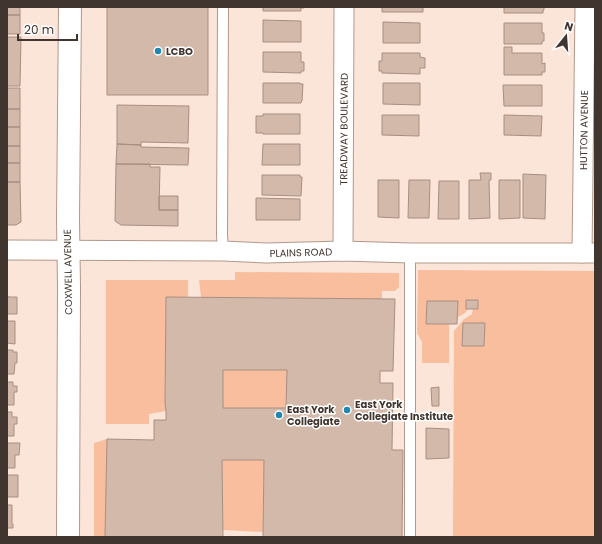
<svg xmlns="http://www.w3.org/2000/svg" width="602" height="544" font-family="Poppins,sans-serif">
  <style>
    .green { fill: #f8be9e; fill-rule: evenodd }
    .building { fill: #d3b9aa; stroke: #a88e81; fill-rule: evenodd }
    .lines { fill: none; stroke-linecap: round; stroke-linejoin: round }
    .service-casing { stroke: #b1988a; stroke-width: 12 }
    .minor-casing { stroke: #b1988a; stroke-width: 21 }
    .secondary-casing { stroke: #b1988a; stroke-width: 24 }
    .service { stroke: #fff; stroke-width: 10 }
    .minor { stroke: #fff; stroke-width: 19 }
    .secondary { stroke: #fff; stroke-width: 22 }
    .poi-dot { fill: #2088b0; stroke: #fff; stroke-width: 1.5 }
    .labels { text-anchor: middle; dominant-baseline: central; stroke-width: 3; stroke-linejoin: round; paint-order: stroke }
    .poi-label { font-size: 10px; font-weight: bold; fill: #40352f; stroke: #fff; text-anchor: start }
    .street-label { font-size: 10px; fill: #40352f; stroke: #fff }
  </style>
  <rect width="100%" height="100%" fill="#fbe5d9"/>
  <path class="green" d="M 418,270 L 595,271 L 595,537 L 453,537 L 454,331 L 464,319 L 472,314 L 473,309 L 478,309 L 478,300 L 466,300 L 466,309 L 468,309 L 465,313 L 458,317 L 457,301 L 427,301 L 426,324 L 449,324 L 449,363 L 422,363 L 422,342 L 417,333 ZM 463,323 L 484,324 L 484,346 L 462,346 Z
    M 235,272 L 399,273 L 399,287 L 395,291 L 382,291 L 382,299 L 201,297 L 199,280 L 235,280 Z
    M 106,280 L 188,280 L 188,297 L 166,298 L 165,403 L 166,411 L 149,414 L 149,424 L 106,424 Z
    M 223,370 L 287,370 L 286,408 L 223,408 Z
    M 107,439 L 105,537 L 94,537 L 94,443 Z
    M 222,460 L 286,460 L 309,480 L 263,480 L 263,532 L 223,530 Z"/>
  <path class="building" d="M 7,7 L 20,7 L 20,15 L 7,15 Z
    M 107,7 L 208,7 L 208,95 L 107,95 Z
    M 263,7 L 304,7 L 304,8 L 301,8 L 301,11 L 263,11 Z
    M 382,7 L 423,7 L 423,12 L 382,12 Z
    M 504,7 L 544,7 L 544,10 L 543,10 L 543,13 L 504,13 Z
    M 7,15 L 20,15 L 20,34 L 7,34 Z
    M 263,20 L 301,21 L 301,42 L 263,42 Z
    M 383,22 L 420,23 L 420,43 L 383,43 Z
    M 504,23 L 542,23 L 542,33 L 544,33 L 544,41 L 542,41 L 542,44 L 504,44 Z
    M 7,37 L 21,37 L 20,86 L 7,86 Z
    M 504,47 L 512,47 L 512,53 L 542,53 L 542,64 L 545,63 L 545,72 L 542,72 L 542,75 L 504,75 Z
    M 263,52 L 301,52 L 301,62 L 304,62 L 304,71 L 301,71 L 301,73 L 263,72 Z
    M 382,53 L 420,53 L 420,57 L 425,58 L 425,68 L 420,68 L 420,74 L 382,73 L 382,71 L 379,71 L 379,61 L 382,61 Z
    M 263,83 L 300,83 L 301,84 L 303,84 L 302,101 L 301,102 L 301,103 L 263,103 Z
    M 383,83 L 420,83 L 420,105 L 383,104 Z
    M 503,85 L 542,85 L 542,106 L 504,106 Z
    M 7,88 L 20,88 L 20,109 L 7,109 Z
    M 117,105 L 189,106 L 188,143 L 141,142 L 141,145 L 117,144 Z
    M 7,109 L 20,109 L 20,127 L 7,127 Z
    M 263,114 L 300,114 L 300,134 L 263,134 L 263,133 L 256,133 L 256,116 L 263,116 Z
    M 382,115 L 419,115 L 419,136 L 382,135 Z
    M 504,115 L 542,116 L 541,136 L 504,135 Z
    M 7,127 L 20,127 L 20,146 L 7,146 Z
    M 117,144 L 141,145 L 141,147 L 189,148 L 188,165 L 116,164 Z
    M 263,144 L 300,144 L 300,165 L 262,165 Z
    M 7,146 L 20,146 L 20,163 L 7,163 Z
    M 7,163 L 20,163 L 20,182 L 7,182 Z
    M 116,164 L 150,164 L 150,167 L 160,167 L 159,210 L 178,210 L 178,226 L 121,225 L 115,221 Z
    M 480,173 L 491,173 L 491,180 L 489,180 L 490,218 L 469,219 L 469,180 L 481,180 Z
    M 523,174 L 546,175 L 545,219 L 523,218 Z
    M 262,175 L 300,175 L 300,177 L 302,177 L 301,196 L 262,195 Z
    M 378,180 L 399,180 L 399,218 L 378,217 Z
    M 409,180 L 430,180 L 429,218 L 408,218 Z
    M 499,180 L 520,180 L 520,218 L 499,219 Z
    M 439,181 L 459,181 L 459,219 L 438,219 Z
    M 7,182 L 20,182 L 21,222 L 16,225 L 7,225 Z
    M 159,196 L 178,196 L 178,210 L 159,210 Z
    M 256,198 L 300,199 L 300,220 L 256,220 Z
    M 7,296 L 9,297 L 17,297 L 17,314 L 7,314 Z
    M 166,297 L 395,299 L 393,371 L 380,371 L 380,383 L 393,383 L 392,450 L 403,450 L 402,537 L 263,537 L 264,460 L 222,460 L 223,537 L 105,537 L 107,439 L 154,440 L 154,420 L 166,420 L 166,411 L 165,403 ZM 223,370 L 287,370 L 286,408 L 223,408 Z
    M 466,300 L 478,300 L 478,309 L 466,309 Z
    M 427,301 L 458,301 L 457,324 L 426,324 Z
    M 7,321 L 15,321 L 15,344 L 7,343 Z
    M 463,323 L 485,323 L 484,346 L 462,346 Z
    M 7,350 L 13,350 L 13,352 L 17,352 L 17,363 L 15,363 L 14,374 L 7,374 Z
    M 7,382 L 13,382 L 13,386 L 17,386 L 17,392 L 14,392 L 14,405 L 7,405 Z
    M 439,387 L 439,406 L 432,406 L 431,388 Z
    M 7,412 L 12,412 L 12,417 L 17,417 L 17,424 L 14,424 L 14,436 L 7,436 Z
    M 426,428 L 449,429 L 449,458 L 426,459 Z
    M 7,443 L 20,443 L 19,455 L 15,455 L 15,468 L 7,468 Z
    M 7,475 L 18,475 L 18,497 L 7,497 Z
    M 7,505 L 12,505 L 12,524 L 13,524 L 13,528 L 7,528 Z"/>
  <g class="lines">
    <g class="service-casing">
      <path id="service" d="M 223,251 L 222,235 L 223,7
        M 410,253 L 410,537"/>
    </g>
    <g class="minor-casing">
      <g id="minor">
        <path id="s1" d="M 7,250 L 223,251 L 267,253 L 343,251 L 410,253 L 595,253"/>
        <path id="s2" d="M 343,251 L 344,7"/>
        <path id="s3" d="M 582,253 L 585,7"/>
      </g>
    </g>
    <g class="secondary-casing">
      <path id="secondary" d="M 68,537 L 69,287 L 68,219 L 70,7"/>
    </g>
    <use href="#service" class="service"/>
    <use href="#minor" class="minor"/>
    <use href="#secondary" class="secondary"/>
  </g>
  <g class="poi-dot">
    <circle cx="158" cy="51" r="4"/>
    <circle cx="347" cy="410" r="4"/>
    <circle cx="279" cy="415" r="4"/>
  </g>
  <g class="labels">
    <g class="poi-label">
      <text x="166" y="51">LCBO</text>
      <text x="355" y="404">East York<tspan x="355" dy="12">Collegiate Institute</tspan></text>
      <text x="287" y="409">East York<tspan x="287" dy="12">Collegiate</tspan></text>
    </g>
    <g class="street-label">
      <text stroke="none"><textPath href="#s2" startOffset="122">TREADWAY BOULEVARD</textPath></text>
      <text stroke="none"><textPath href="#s3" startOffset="123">HUTTON AVENUE</textPath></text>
      <text stroke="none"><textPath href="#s1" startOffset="294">PLAINS ROAD</textPath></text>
      <text transform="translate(68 272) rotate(-91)">COXWELL AVENUE</text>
    </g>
  </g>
  <rect width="602" height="544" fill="none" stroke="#40352f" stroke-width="16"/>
  <g transform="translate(566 36) rotate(17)" stroke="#ffffff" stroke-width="3" paint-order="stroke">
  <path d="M0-3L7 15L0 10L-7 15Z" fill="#40352f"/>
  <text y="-6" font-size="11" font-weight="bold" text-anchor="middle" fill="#40352f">N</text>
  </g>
  <path d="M18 34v6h59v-6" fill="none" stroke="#40352f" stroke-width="2"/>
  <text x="24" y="34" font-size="12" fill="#40352f" stroke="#ffffff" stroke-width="3" paint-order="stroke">20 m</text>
</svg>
